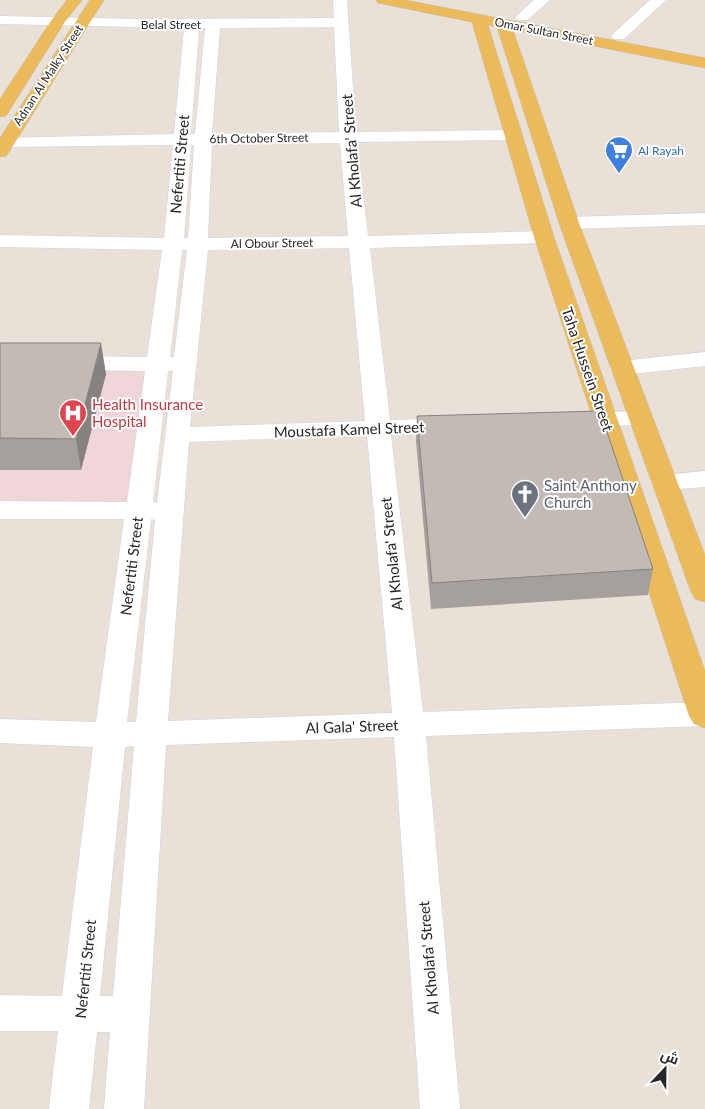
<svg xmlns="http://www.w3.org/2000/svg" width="705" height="1109" font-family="Lato,Cairo,sans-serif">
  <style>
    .medical { fill: #f0d5d9 }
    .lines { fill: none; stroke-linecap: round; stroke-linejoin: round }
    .minor-casing { stroke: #cdd3e0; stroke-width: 1 }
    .major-casing { stroke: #c3c3c3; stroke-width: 1 }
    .minor { fill: #fff; fill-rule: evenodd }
    .major { fill: #ebba5b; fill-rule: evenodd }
    .wall { fill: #a6a09c }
    .shaded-wall { fill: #87827f }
    .building { fill: #c1bab5; stroke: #87827f }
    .labels { text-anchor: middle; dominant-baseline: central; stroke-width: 4; stroke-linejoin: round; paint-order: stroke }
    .far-street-label { font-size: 12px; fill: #272727; stroke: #fff }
    .far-shop-label { font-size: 12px; fill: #366cbe; stroke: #fff; text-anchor: start }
    .street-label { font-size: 15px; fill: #272727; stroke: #fff }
    .health-label { font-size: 15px; fill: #be3a42; stroke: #fff; text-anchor: start }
    .worship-label { font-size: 15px; fill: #5b616d; stroke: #fff; text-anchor: start }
  </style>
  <rect width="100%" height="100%" fill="#e9e0d8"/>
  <path class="medical" d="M 0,364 L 155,365 L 136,509 L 0,509 Z"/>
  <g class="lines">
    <g class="minor-casing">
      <path id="minor" d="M 333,0 L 347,0 L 356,132 L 512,130 L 518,131 L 521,135 L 518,139 L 512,140 L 357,142 L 368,236 L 544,231 L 551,233 L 554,237 L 551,241 L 544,243 L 370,248 L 390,420 L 452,418 L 461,420 L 464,425 L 461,430 L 452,432 L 391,435 L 423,712 L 704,702 L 705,726 L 426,736 L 460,1109 L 420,1109 L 394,737 L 166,745 L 144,1109 L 104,1109 L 110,1032 L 97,1032 L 89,1109 L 49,1109 L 58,1031 L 0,1031 L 0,995 L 62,996 L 93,747 L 0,743 L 0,719 L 96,722 L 124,519 L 0,519 L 0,501 L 127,502 L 145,371 L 0,369 L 0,355 L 147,357 L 162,250 L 0,247 L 0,235 L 164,238 L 173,145 L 5,147 L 0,146 L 0,138 L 174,134 L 184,28 L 0,24 L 0,16 L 138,19 L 334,18 ZM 334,27 L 339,132 L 212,134 L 220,28 ZM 199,28 L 205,28 L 195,134 L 191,134 ZM 340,143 L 348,236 L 208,238 L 212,144 ZM 191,145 L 194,145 L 188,238 L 184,238 ZM 349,248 L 365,421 L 190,427 L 208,250 ZM 182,250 L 187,250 L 174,357 L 170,357 ZM 168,371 L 173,371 L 157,503 L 153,502 ZM 367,435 L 392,713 L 168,721 L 189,442 ZM 151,519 L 155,520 L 136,722 L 127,722 ZM 134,746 L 113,996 L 100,996 L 125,747 Z
        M 534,0 L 550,0 L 527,20 L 517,20 L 515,17 Z
        M 650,0 L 666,0 L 624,39 L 614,39 L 611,36 L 614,33 Z
        M 705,213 L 705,225 L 569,229 L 562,227 L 559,223 L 562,219 L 569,217 Z
        M 705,352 L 705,366 L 622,375 L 614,373 L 610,368 L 614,363 L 622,361 Z
        M 641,411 L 650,413 L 653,418 L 650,423 L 641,425 L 580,427 L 571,425 L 568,420 L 571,415 L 580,413 Z
        M 705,471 L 705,487 L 664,490 L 655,488 L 651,482 L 655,476 Z"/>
    </g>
    <g class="major-casing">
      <path id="major" d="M 67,0 L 82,0 L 64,23 L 6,116 L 0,117 L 0,99 L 51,21 Z
        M 90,0 L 104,0 L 9,152 L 6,156 L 0,157 L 0,138 Z
        M 376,0 L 405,0 L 705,58 L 705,68 L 513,30 L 579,223 L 705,555 L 705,602 L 695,599 L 691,592 L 559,223 L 497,27 L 488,25 L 554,237 L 705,671 L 705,728 L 694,724 L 689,716 L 534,237 L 472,22 L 383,4 L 378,3 Z"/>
    </g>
    <use href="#minor" class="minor"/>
    <use href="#major" class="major"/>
  </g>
  <path class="wall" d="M 0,343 L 106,374 L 81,470 L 0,470 Z
    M 417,416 L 653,569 L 648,595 L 431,609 L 416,441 Z"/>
  <path class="shaded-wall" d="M 101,343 L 106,374 L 81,470 L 76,439 Z"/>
  <path class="building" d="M 0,343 L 101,343 L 76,439 L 0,438 Z
    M 600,411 L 653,569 L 432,583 L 417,416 Z"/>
  <defs>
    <g id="supermarket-pin" transform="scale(1.4375)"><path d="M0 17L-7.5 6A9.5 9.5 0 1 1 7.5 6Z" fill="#3f7fe0" stroke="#fff"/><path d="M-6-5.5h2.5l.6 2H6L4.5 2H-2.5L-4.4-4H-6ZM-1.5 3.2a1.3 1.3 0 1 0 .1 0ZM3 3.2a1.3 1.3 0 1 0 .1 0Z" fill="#fff"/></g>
    <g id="hospital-pin" transform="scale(1.4375)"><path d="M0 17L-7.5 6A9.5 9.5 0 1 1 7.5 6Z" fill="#e0444e" stroke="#fff"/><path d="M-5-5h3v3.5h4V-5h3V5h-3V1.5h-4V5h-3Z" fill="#fff"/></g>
    <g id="church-pin" transform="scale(1.4375)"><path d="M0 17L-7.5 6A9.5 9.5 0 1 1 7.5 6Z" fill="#6b7280" stroke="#fff"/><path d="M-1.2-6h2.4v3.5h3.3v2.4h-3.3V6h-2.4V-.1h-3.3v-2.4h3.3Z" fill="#fff"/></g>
  </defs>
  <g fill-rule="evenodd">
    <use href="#supermarket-pin" x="619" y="150"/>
    <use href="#hospital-pin" x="73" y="413"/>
    <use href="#church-pin" x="525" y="494"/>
  </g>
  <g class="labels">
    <g class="far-street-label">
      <text x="171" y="24">Belal Street</text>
      <text transform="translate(544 31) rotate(11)">Omar Sultan Street</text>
      <text transform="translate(48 75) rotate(-57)">Adnan Al Malky Street</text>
      <text transform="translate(259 138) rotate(-1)">6th October Street</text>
      <text transform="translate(272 243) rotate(-1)">Al Obour Street</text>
    </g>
    <g class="far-shop-label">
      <text x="638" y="150">Al Rayah</text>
    </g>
    <g class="street-label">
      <text transform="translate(351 151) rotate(-95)">Al Kholafa' Street</text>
      <text transform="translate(179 164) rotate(-85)">Nefertiti Street</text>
      <text transform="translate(588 369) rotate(71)">Taha Hussein Street</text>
      <text transform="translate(349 429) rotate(-2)">Moustafa Kamel Street</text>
      <text transform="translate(391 554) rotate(-96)">Al Kholafa' Street</text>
      <text transform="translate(131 566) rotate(-83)">Nefertiti Street</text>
      <text transform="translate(352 726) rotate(-2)">Al Gala' Street</text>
      <text transform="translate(428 958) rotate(-95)">Al Kholafa' Street</text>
      <text transform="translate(85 969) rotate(-84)">Nefertiti Street</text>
    </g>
    <g class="health-label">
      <text x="92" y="404">Health Insurance<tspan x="92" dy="17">Hospital</tspan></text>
    </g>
    <g class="worship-label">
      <text x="544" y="485">Saint Anthony<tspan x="544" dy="17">Church</tspan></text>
    </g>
  </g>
  <g transform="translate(665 1069) rotate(22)" stroke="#ffffff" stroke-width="4" paint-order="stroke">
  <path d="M0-4L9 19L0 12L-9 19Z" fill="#272727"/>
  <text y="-8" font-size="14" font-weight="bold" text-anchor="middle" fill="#272727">ش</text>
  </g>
</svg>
